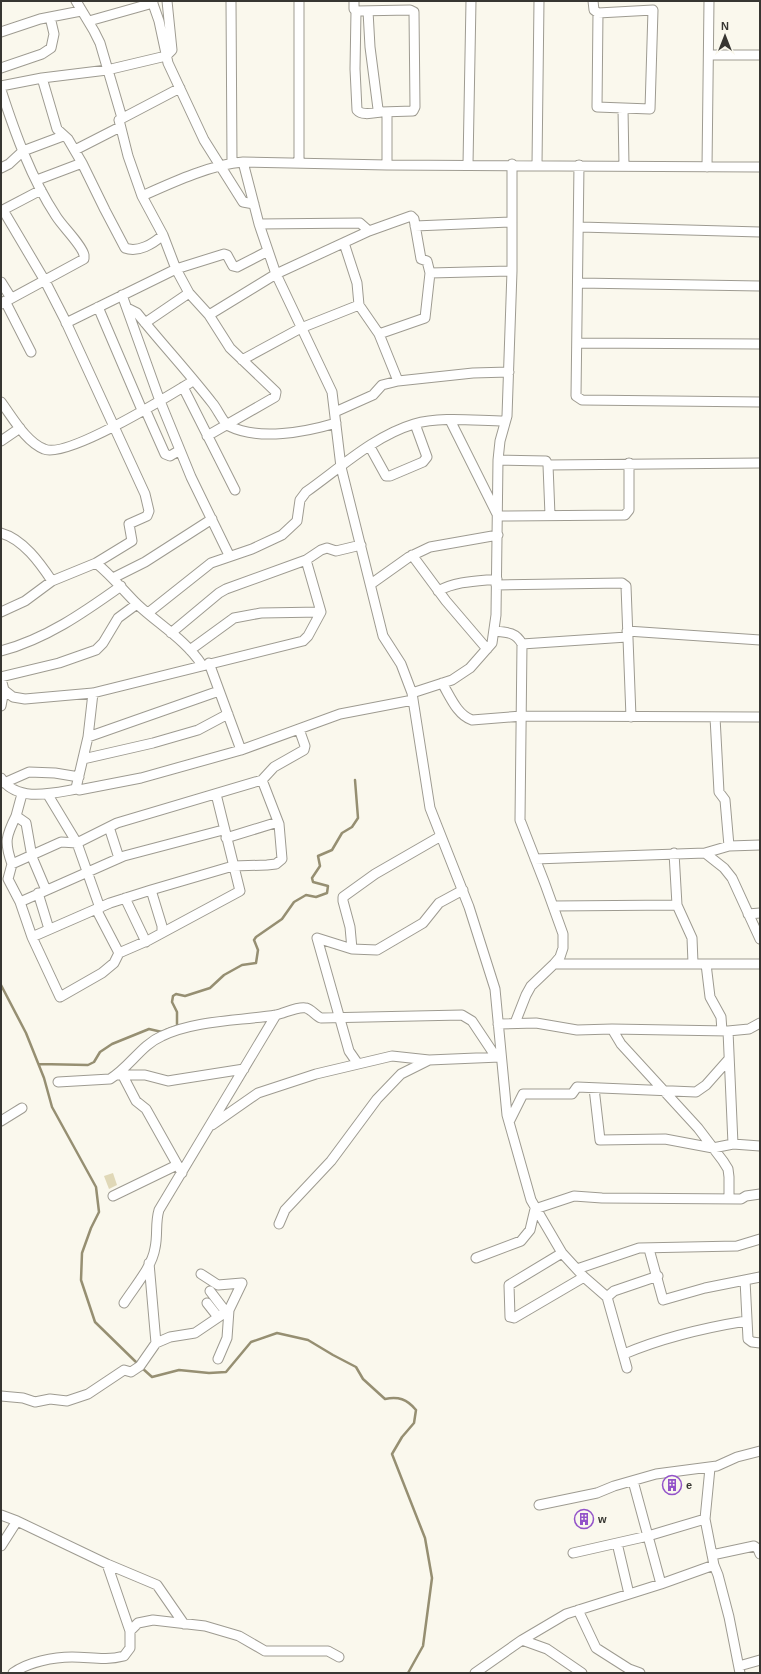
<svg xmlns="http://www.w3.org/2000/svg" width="761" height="1674" font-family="Arial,sans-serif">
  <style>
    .green { fill: #e0d8b7 }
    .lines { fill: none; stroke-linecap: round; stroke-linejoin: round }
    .stream { stroke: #968f72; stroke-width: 2.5 }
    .minor-casing { stroke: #9e9b91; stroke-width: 11 }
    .minor { stroke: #fff; stroke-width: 9 }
    .labels { text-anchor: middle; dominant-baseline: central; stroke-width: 3.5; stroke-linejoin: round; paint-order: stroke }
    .poi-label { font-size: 11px; font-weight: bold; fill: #373632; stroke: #faf8ed; text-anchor: start }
  </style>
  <rect width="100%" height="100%" fill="#faf8ed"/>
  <path class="green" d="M 113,1173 L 117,1185 L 109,1189 L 104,1176 Z"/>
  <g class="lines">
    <path class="stream" d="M 1,985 L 26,1033 L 44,1078 L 52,1107 L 96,1187 L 99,1212 L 91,1228 L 82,1253 L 81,1280 L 95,1322 L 138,1364
      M 166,1030 L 177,1026 L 177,1012 L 172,1002 L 173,996 L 176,994 L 185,996 L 210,988 L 224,975 L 242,965 L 256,963 L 258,950 L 254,940 L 256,937 L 282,919 L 294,902 L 306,895 L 316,897 L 327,893 L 328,886 L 313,882 L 312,878 L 320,866 L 318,856 L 332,850 L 342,833 L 352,827 L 358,818 L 355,780
      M 39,1064 L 88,1065 L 94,1062 L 100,1052 L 112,1044 L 149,1029 L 162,1032
      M 142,1368 L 152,1377 L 179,1370 L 209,1373 L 226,1372 L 251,1342 L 277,1333 L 308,1340 L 333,1355 L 356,1367 L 363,1379 L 385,1399 C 398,1396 407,1399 416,1410 L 414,1423 L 402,1437 L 392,1454 L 425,1538 L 432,1578 L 423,1646 L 408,1673"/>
    <g class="minor-casing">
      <path id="minor" d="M 76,1 L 94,31 L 100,43 L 122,118
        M 152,1 L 159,21 L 168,63 L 204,140 L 243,202 L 254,204
        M 231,1 L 232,163
        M 299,1 L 299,163
        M 354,1 L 354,9 L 356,11 L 410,10 L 414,12 L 415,107 L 413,111 L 381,112 L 378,109 L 370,47 L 368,11
        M 593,1 L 594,10 L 598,13 L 653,10 L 650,109 L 597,107 L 598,13
        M 356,11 L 355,69 L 357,110 C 362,116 373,113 381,112
        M 89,21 L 153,3
        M 1,32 L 40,19 L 81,11
        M 709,55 L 760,55
        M 1,68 L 42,54 L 51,48 L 54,34 L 50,17
        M 42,78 L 57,129 L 68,139 L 82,163 L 105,210 L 125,248 C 138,253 153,244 163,235
        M 1,86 L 42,78 L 107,70 L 166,56 L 172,50 L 167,1
        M 180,88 L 119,120 L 128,156 L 142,196 L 163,235 L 176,269 L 189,293 L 209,315 L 230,348 L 276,392 L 275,397 L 207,436
        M 1,90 C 15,133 31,178 56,216 C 62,226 82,245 84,255 L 84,259 L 1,304
        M 623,109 L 624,166
        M 75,150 L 120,127
        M 243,162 L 259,224 L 276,274 L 332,392 L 341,467 L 383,636 L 401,664 L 412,693 L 430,808 L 469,907 L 495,989 L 507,1115 L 531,1200 L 562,1253 L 584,1277 L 607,1297 L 627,1368
        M 468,164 L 471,1
        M 537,164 L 539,1
        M 387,165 L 387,112
        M 579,165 L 576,396 L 582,400 L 760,402
        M 707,167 L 709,1
        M 1,168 L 9,164 L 23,151 L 63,136
        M 37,180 L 82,163
        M 142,196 C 171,183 212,164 243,162 L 387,165 L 760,167
        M 1,211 L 41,190
        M 259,224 L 360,223 L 369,231
        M 415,226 L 512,222
        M 580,227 L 760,232
        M 344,243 L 357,283 L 359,305 L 379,334 L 398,381
        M 1,282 L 11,298
        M 579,283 L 760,286
        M 122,295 L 160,401 L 191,477 L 229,555
        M 5,301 L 31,352
        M 98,307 L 142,410
        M 127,308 L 137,313 C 162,344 189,373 213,404 C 218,410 223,423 229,426 C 259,441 306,432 336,423
        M 209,315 L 276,274 L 369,231 L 411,216 L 414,219 L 421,259 L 427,261 L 430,273
        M 66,323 L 176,269 L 224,254 L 227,255 L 233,266 L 237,267 L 268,251
        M 145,323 L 189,293
        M 379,334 L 425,318 L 430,273 L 512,271
        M 578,343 L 760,344
        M 242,360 L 301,328 L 359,305
        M 183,387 L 235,490
        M 1,402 C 13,418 26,442 44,449 C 67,459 170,395 193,381
        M 145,409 L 165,454 L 170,456 L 180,450
        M 335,412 L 373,395 L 382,385 L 398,381 L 473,373 L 509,372
        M 450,420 L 498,516 L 625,515 L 629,510 L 629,463
        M 1,441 L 20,428
        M 370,447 L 386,476 L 390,476 L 423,462 L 427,457 L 415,424
        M 498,460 L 546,461 L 548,465 L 550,515
        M 548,465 L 760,463
        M 1,533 C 23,539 40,563 52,581
        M 412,555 L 446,601 L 487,649
        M 96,563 C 111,575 123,590 137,604 C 158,624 186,640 202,665
        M 113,578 L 145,562 L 212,519
        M 371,584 L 409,557 L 430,547 L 498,535
        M 496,585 L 622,583 L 626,586 L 631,717
        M 438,591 C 456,581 477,581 497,579
        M 1,612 L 25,601 L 52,581 L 96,563 L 132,541 L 129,524 L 147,516 L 149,511 L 145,494 L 65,320 L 45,281 L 3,210
        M 148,613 L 211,563 L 252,549 L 282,535 L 297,521 L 300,500 L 306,492 C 340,468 374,436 414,424 C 442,416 477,421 505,421
        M 494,631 C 506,632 516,632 522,644 L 520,820 L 545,884 L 563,934 L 563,948 L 560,957 L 554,964 L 531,986 L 526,995 L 515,1023
        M 627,631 L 760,640
        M 171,633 L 219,593 L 226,589 L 306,560 L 321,550 L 327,548 L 336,551 L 361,545
        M 522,644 L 627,637
        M 190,650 L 234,618 L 261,613 L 321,612
        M 1,651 C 46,639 83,613 121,586
        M 209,663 L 241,750
        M 1,677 L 59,663 L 96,650 L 103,643 L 118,618 L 137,604
        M 1,679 L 4,690 L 13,697 L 25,699 L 93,693 L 303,641 L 308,636 L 321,612 L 306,560
        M 442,683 C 450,696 457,715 472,720 L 522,716 L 760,717
        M 93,693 L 88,737 L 76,788 L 79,790 L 141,778 L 241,750 L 340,714 L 413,700
        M 412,693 L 452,680 L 470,668 L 492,643 L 496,615 L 498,460 L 500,441 L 507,416 L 512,271 L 512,164
        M 1,706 L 4,690
        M 715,717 L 719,792 L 725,800 L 729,846
        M 88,737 L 219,691
        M 83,759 L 153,743 L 198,730 L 228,714
        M 1,778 C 17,803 53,793 77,789
        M 4,783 L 29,772 L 55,773 L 79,777
        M 22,794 L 16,816 L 26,823 L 32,857 L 46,890
        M 48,795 L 77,843 L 100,908
        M 16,816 C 6,836 4,842 12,864 L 61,842 L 77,843 L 117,823 L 262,780 L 274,767 L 304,750 L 305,746 L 299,729
        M 109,827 L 119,858
        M 223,830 L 124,856 L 20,902 L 32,937 L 110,903 L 151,890 L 233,866 L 267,865 L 276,864 L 282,859 L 279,824 L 262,780
        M 226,838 L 278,822
        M 674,853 L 677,905 L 692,938 L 693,963
        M 705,853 L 724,868 L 732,878 L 760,939
        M 535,859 L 705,853 L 729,846 L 760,845
        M 12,864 L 8,879 L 20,902
        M 38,893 L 49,929
        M 125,898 L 146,942
        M 553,906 L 677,905
        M 96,909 L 119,953
        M 748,914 L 760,913
        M 162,933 L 240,891 L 216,794
        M 32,937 L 60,997 L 102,973 L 114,963 L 119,953 L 149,940 L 162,933 L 162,926 L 151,890
        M 352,949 L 350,927 L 343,901 L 343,897 L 375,874 L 441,836
        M 554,964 L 760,964
        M 706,964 L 710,997 L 721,1017 L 722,1031
        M 498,1024 L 536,1023 L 577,1030 L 612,1029 L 728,1031 L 749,1029 L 760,1023
        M 612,1029 L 621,1044 L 698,1128 L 723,1161 L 728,1169 L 729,1177 L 729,1199
        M 728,1031 L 733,1144
        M 358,1064 L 349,1051 L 317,938 L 352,949 L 377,950 L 423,923 L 439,903 L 463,890
        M 117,1075 L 145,1075 L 168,1081 L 174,1080 L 244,1069
        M 123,1076 L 136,1101 L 146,1109 L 182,1173
        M 58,1082 L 110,1079 C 130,1067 141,1045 162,1036 C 196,1020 239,1021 276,1015 C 285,1013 298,1006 306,1008 C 311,1009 316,1016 321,1018 L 462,1015 L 472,1021 L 496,1057
        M 594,1088 L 600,1140 L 665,1139 L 713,1148 L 733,1144 L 760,1146
        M 1,1121 L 22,1108
        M 509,1122 L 523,1094 L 572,1094 L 577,1087 L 696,1092 L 706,1085 L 729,1059
        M 212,1125 L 258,1093 L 316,1074 L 392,1056 L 429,1060 L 500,1057
        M 113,1196 L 177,1165
        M 279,1224 L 285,1210 L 331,1161 L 377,1099 L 401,1074 L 429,1060
        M 649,1249 L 663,1300 L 705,1288 L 760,1277
        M 562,1253 L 509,1285 L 510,1317 L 514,1318 L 584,1277
        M 476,1258 L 521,1241 L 530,1230 L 535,1209 L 574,1196 L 602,1198 L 741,1199 L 746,1196 L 760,1194
        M 577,1269 L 639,1248 L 737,1246 L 760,1239
        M 201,1274 L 218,1285 L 242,1283 L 229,1310
        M 745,1280 L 748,1339 L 752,1342 L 760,1343
        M 210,1291 L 226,1312
        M 607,1297 L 614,1291 L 658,1276
        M 124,1303 C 135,1286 152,1267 155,1248 C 158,1235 155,1223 159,1210 L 276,1015
        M 207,1303 L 218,1317
        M 156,1343 L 170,1337 L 195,1333 L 229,1310 L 227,1338 L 218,1359
        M 624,1354 C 664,1337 703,1328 746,1321
        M 1,1396 L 23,1398 L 35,1402 L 50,1399 L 67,1401 L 88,1394 L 124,1370 L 131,1372 L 140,1366 L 156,1343 L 149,1263
        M 710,1468 L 705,1519 L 714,1565 L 718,1575 L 729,1617 L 740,1673
        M 633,1481 L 661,1584
        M 539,1505 L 597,1493 L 614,1486 L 656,1474 L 717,1466 L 737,1457 L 760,1451
        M 1,1515 L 17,1521 L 107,1564 L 157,1585 L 184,1624
        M 617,1543 L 629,1594
        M 1,1546 L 17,1521
        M 573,1553 L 648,1536 L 705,1519
        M 712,1555 L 754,1546 L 758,1549 L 760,1554
        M 578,1610 L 596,1648 L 629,1669 L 640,1673
        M 130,1631 L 138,1623 L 153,1620 L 205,1626 L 239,1636 L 265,1651 L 328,1651 L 339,1657
        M 522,1640 L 547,1649 L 582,1673
        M 739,1666 L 760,1660
        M 13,1673 C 28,1662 54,1657 72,1657 C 91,1657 105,1661 124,1656 L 130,1648 L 130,1631 L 107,1564
        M 475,1673 L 522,1640 L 566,1614 L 661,1584 L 714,1565"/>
    </g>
    <use href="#minor" class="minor"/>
  </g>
  <defs>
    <g id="building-ring" transform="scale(1)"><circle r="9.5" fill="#faf8ed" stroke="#9353c9" stroke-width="1.5"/><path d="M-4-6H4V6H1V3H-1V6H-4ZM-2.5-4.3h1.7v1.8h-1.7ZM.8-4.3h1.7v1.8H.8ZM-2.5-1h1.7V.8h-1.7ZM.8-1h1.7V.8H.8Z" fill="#9353c9"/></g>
  </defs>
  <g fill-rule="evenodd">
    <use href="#building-ring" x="672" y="1485"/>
    <use href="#building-ring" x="584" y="1519"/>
  </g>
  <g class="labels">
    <g class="poi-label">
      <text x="686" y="1485">e</text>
      <text x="598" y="1519">w</text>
    </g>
  </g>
  <rect width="761" height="1674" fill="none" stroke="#373632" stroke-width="4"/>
  <g transform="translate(725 36)" stroke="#faf8ed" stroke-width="3" paint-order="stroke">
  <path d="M0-3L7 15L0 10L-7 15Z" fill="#373632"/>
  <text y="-6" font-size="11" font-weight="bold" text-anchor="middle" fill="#373632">N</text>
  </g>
</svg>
